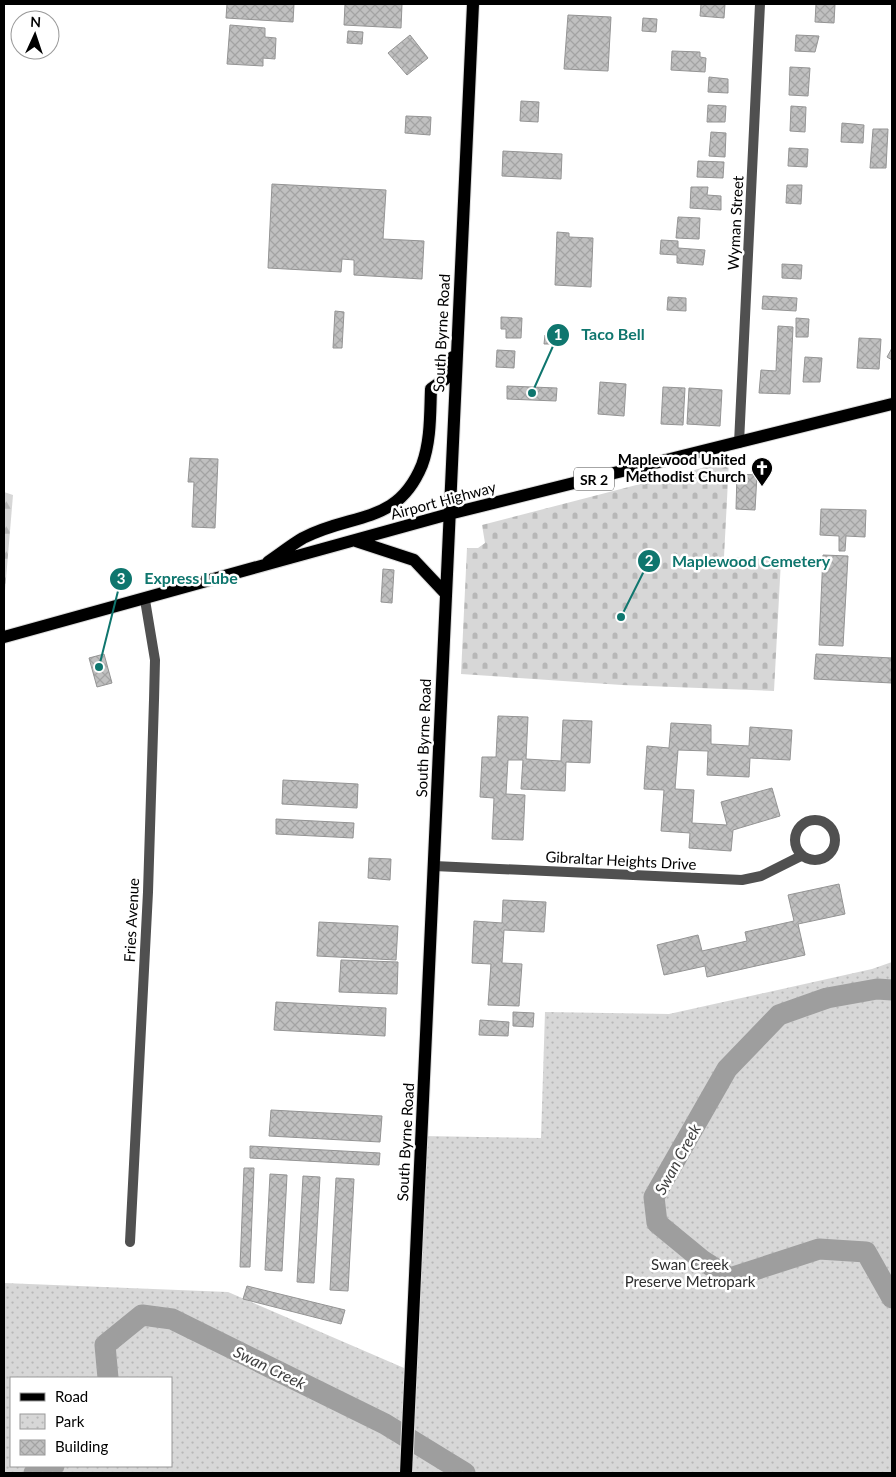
<svg xmlns="http://www.w3.org/2000/svg" width="896" height="1477" font-family="Lato,sans-serif">
  <style>
    .forest { fill: url(#forest-firs) }
    .cemetery { fill: url(#cemetery-stones) }
    .park { fill: url(#park-dots); fill-rule: evenodd }
    .lines { fill: none; stroke-linecap: round; stroke-linejoin: round }
    .river { stroke: #9e9e9e; stroke-width: 21 }
    .building { fill: url(#building-cross-hatch); stroke: #949494 }
    .primary-casing { stroke: #dbdbdb; stroke-width: 14 }
    .minor { stroke: #505050; stroke-width: 10 }
    .primary { stroke: #000; stroke-width: 12 }
    .labels { text-anchor: middle; dominant-baseline: central; stroke-width: 5; stroke-linejoin: round; paint-order: stroke }
    .shield { fill: #fff; stroke: #4c4c4c; stroke-width: 1 }
    .shield-label { font-size: 14px; font-weight: bold; fill: #000 }
    .street-label { font-size: 15px; fill: #000; stroke: #fff }
    .poi-label { font-size: 15px; font-weight: bold; fill: #000; stroke: #fff; text-anchor: end }
    .park-label { font-size: 15px; fill: #2e2e2e; stroke: #fff }
    .water-label { font-size: 16px; font-style: italic; fill: #3f3f3f; stroke: #fff }
    .leader { fill: none; stroke: #0f766e; stroke-width: 2 }
    .callout-dot { fill: #0f766e; stroke: #fff; stroke-width: 2 }
    .mark-label { font-size: 15px; text-anchor: middle; font-weight: bold; fill: #fff }
    .callout-label { font-size: 16px; text-anchor: middle; font-weight: bold; fill: #0f766e; stroke: #fff; stroke-width: 5; stroke-linejoin: round; paint-order: stroke }
  </style>
  <defs>
    <pattern id="forest-firs" width="22" height="20" patternUnits="userSpaceOnUse" patternTransform="scale(1.25)"><rect width="22" height="20" fill="#d7d7d7"/><path d="M5 1l3.5 6h-7zM16 11l3.5 6h-7z" fill="#b7b7b7"/></pattern>
    <pattern id="cemetery-stones" width="16" height="16" patternUnits="userSpaceOnUse" patternTransform="scale(1.25)"><rect width="16" height="16" fill="#d7d7d7"/><path d="M2 7V4a2 2 0 0 1 4 0v3zM10 15v-3a2 2 0 0 1 4 0v3z" fill="#b7b7b7"/></pattern>
    <pattern id="park-dots" width="8" height="8" patternUnits="userSpaceOnUse" patternTransform="scale(1.25)"><rect width="8" height="8" fill="#d7d7d7"/><path d="M2 2h.1M6 6h.1" fill="none" stroke="#b7b7b7" stroke-width="1.8" stroke-linecap="round"/></pattern>
    <pattern id="building-cross-hatch" width="8" height="8" patternUnits="userSpaceOnUse" patternTransform="scale(1.25)"><rect width="8" height="8" fill="#c0c0c0"/><path d="M0 0l8 8M0 8l8-8" fill="none" stroke="#a3a3a3"/></pattern>
  </defs>
  <rect width="100%" height="100%" fill="#fff"/>
  <path class="forest" d="M 4,492 L 13,495 L 4,603 Z"/>
  <path class="cemetery" d="M 729,461 L 724,557 L 781,560 L 774,691 L 622,685 L 461,674 L 467,548 L 478,548 L 485,543 L 482,525 Z"/>
  <path class="park" d="M 892,962 L 892,1473 L 4,1473 L 4,1283 L 228,1292 L 411,1371 L 421,1136 L 541,1138 L 545,1012 L 669,1014 L 872,969 ZM 11,1378 L 171,1378 L 171,1466 L 11,1466 Z"/>
  <g class="lines">
    <path class="river" d="M 892,990 L 877,989 L 827,998 L 779,1015 L 727,1069 L 654,1197 L 657,1223 L 702,1260 L 730,1278 L 819,1249 L 866,1252 L 892,1298
      M 108,1378 L 105,1345 L 142,1315 L 172,1319 L 385,1424 L 465,1473
      M 34,1473 L 54,1466"/>
  </g>
  <path class="building" d="M 227,4 L 294,4 L 293,22 L 226,18 Z
    M 345,4 L 402,4 L 401,28 L 344,25 Z
    M 701,4 L 725,4 L 724,18 L 700,16 Z
    M 816,4 L 835,4 L 834,23 L 815,22 Z
    M 568,15 L 611,17 L 608,71 L 564,69 Z
    M 643,18 L 657,19 L 656,32 L 642,31 Z
    M 230,25 L 265,28 L 265,37 L 276,38 L 275,59 L 263,58 L 263,66 L 227,64 Z
    M 348,31 L 363,32 L 362,44 L 347,43 Z
    M 410,35 L 428,58 L 407,75 L 388,53 Z
    M 796,35 L 819,36 L 815,52 L 795,51 Z
    M 672,51 L 700,52 L 700,57 L 706,58 L 705,72 L 671,70 Z
    M 790,67 L 810,68 L 808,96 L 789,95 Z
    M 709,77 L 728,79 L 728,93 L 708,92 Z
    M 521,101 L 539,102 L 538,122 L 520,121 Z
    M 708,105 L 726,106 L 725,122 L 707,122 Z
    M 791,106 L 806,107 L 805,132 L 790,131 Z
    M 406,116 L 431,117 L 430,135 L 405,133 Z
    M 842,123 L 864,125 L 863,143 L 841,142 Z
    M 873,129 L 888,129 L 886,168 L 870,168 Z
    M 711,132 L 726,133 L 725,157 L 709,156 Z
    M 789,148 L 808,149 L 807,167 L 788,166 Z
    M 503,151 L 562,154 L 561,179 L 502,176 Z
    M 698,161 L 724,162 L 723,178 L 697,177 Z
    M 272,184 L 386,190 L 383,239 L 424,241 L 422,279 L 354,275 L 354,260 L 342,259 L 341,272 L 268,268 Z
    M 787,185 L 802,185 L 801,204 L 786,203 Z
    M 691,187 L 708,187 L 707,195 L 721,196 L 721,210 L 690,208 Z
    M 678,217 L 700,218 L 699,239 L 676,238 Z
    M 557,232 L 569,233 L 569,237 L 593,238 L 591,287 L 555,285 Z
    M 661,240 L 678,241 L 678,248 L 705,250 L 703,265 L 677,263 L 677,255 L 660,254 Z
    M 782,264 L 802,265 L 801,279 L 782,278 Z
    M 763,296 L 797,298 L 796,311 L 762,309 Z
    M 668,297 L 686,298 L 686,311 L 667,310 Z
    M 335,311 L 344,312 L 342,348 L 333,348 Z
    M 501,317 L 522,318 L 521,338 L 506,338 L 506,329 L 501,329 Z
    M 796,318 L 809,319 L 808,337 L 796,337 Z
    M 778,326 L 793,327 L 790,394 L 759,393 L 761,370 L 776,371 Z
    M 545,335 L 560,336 L 559,344 L 544,344 Z
    M 859,338 L 881,339 L 879,369 L 857,368 Z
    M 892,348 L 892,360 L 887,357 Z
    M 497,350 L 515,351 L 514,368 L 496,367 Z
    M 805,357 L 822,358 L 820,382 L 803,382 Z
    M 600,382 L 626,384 L 624,416 L 598,414 Z
    M 507,386 L 557,388 L 556,401 L 507,399 Z
    M 663,387 L 685,388 L 683,425 L 661,424 Z
    M 689,388 L 722,390 L 720,426 L 687,424 Z
    M 190,458 L 218,459 L 215,528 L 192,527 L 194,482 L 188,482 Z
    M 737,474 L 757,475 L 755,510 L 736,509 Z
    M 821,509 L 866,510 L 865,537 L 846,536 L 845,551 L 839,551 L 839,536 L 820,535 Z
    M 823,555 L 848,556 L 843,646 L 819,645 Z
    M 383,569 L 394,570 L 392,603 L 381,602 Z
    M 104,654 L 112,683 L 97,687 L 89,658 Z
    M 816,654 L 892,658 L 892,683 L 814,679 Z
    M 498,716 L 528,717 L 526,759 L 561,761 L 563,720 L 592,721 L 590,763 L 566,762 L 565,791 L 521,789 L 523,760 L 508,760 L 506,794 L 525,795 L 523,840 L 492,839 L 494,798 L 480,797 L 482,757 L 496,757 Z
    M 671,723 L 711,725 L 711,744 L 749,746 L 750,727 L 792,730 L 790,760 L 750,758 L 749,777 L 707,775 L 708,751 L 678,750 L 675,789 L 694,790 L 692,823 L 727,825 L 721,802 L 772,788 L 780,816 L 733,830 L 731,851 L 689,848 L 690,833 L 661,831 L 664,790 L 644,789 L 647,746 L 669,748 Z
    M 283,780 L 358,784 L 357,808 L 282,804 Z
    M 276,819 L 354,823 L 353,838 L 276,834 Z
    M 369,858 L 391,859 L 390,880 L 368,878 Z
    M 839,884 L 845,914 L 798,924 L 805,955 L 707,977 L 705,966 L 664,975 L 657,945 L 698,935 L 702,951 L 747,941 L 745,932 L 794,921 L 788,895 Z
    M 503,900 L 546,902 L 544,932 L 504,930 L 502,963 L 522,964 L 519,1006 L 488,1005 L 491,964 L 472,963 L 474,921 L 502,923 Z
    M 319,922 L 398,926 L 396,960 L 317,956 Z
    M 341,960 L 398,962 L 397,994 L 339,992 Z
    M 276,1002 L 386,1008 L 385,1036 L 274,1030 Z
    M 513,1012 L 534,1013 L 533,1027 L 513,1026 Z
    M 480,1020 L 509,1022 L 508,1036 L 479,1035 Z
    M 271,1110 L 382,1116 L 380,1142 L 269,1136 Z
    M 250,1146 L 380,1153 L 379,1165 L 250,1158 Z
    M 244,1168 L 254,1168 L 250,1267 L 240,1267 Z
    M 270,1174 L 287,1175 L 282,1271 L 265,1270 Z
    M 303,1176 L 320,1177 L 314,1283 L 297,1282 Z
    M 336,1178 L 354,1179 L 348,1291 L 330,1290 Z
    M 247,1286 L 345,1310 L 341,1324 L 243,1299 Z"/>
  <g class="lines">
    <g class="primary-casing">
      <path id="primary" d="M 356,541 L 414,560 L 446,594
        M 268,562 C 280,554 291,545 303,538 C 352,512 397,526 422,465 C 431,441 430,413 431,389 L 445,379 L 453,357
        M 4,637 L 449,514 L 892,404
        M 406,1473 L 473,4"/>
    </g>
    <path class="minor" d="M 739,443 L 760,4
      M795 840a20 20 0 1 1 40 0a20 20 0 1 1-40 0Z
      M 434,866 L 742,880 L 761,876 L 801,856
      M 130,1242 L 148,892 L 154,700 L 155,660 L 145,600"/>
    <use href="#primary" class="primary"/>
  </g>
  <defs>
    <g id="church-pin" transform="scale(1.125)"><path d="M0 17L-7.5 6A9.5 9.5 0 1 1 7.5 6Z" fill="#000" stroke="#fff"/><path d="M-1.2-6h2.4v3.5h3.3v2.4h-3.3V6h-2.4V-.1h-3.3v-2.4h3.3Z" fill="#fff"/></g>
  </defs>
  <g fill-rule="evenodd">
    <use href="#church-pin" x="762" y="468"/>
  </g>
  <g class="labels">
    <rect class="shield" x="574" y="467.5" width="40" height="23" rx="4"/>
    <g class="shield-label">
      <text x="594" y="479">SR 2</text>
    </g>
    <g class="street-label">
      <text transform="translate(735 223) rotate(-87)">Wyman Street</text>
      <text transform="translate(441 333) rotate(-87)">South Byrne Road</text>
      <text transform="translate(443 500) rotate(-15)">Airport Highway</text>
      <text transform="translate(423 738) rotate(-88)">South Byrne Road</text>
      <text transform="translate(621 860) rotate(3)">Gibraltar Heights Drive</text>
      <text transform="translate(131 920) rotate(-87)">Fries Avenue</text>
      <text transform="translate(405 1142) rotate(-87)">South Byrne Road</text>
    </g>
    <g class="poi-label">
      <text x="746" y="459">Maplewood United<tspan x="746" dy="17">Methodist Church</tspan></text>
    </g>
    <g class="park-label">
      <text x="690" y="1264">Swan Creek<tspan x="690" dy="17">Preserve Metropark</tspan></text>
    </g>
    <g class="water-label">
      <text transform="translate(677 1159) rotate(-61)">Swan Creek</text>
      <text transform="translate(270 1367) rotate(26)">Swan Creek</text>
    </g>
  </g>
  <path class="leader" d="M532 393L558 335M621 617L649 561M99 667L121 579"/>
  <g class="callout-dot">
    <circle cx="532" cy="393" r="5"/>
    <circle cx="621" cy="617" r="5"/>
    <circle cx="99" cy="667" r="5"/>
    <circle cx="558" cy="335" r="12"/>
    <circle cx="649" cy="561" r="12"/>
    <circle cx="121" cy="579" r="12"/>
  </g>
  <g class="mark-label">
    <text x="558" y="340">1</text>
    <text x="649" y="566">2</text>
    <text x="121" y="584">3</text>
  </g>
  <g class="callout-label">
    <text x="613" y="340">Taco Bell</text>
    <text x="751" y="567">Maplewood Cemetery</text>
    <text x="191" y="584">Express Lube</text>
  </g>
  <rect width="896" height="1477" fill="none" stroke="#000000" stroke-width="10"/>
  <rect x="10" y="1377" width="162" height="90" fill="#ffffff" stroke="#999999"/>
  <rect x="20" y="1393" width="25" height="8" fill="#000000" stroke="#999999"/>
  <text x="55" y="1402" font-size="15" fill="#000000">Road</text>
  <rect x="20" y="1414" width="25" height="15" fill="url(#park-dots)" stroke="#999999"/>
  <text x="55" y="1427" font-size="15" fill="#000000">Park</text>
  <rect x="20" y="1440" width="25" height="15" fill="url(#building-cross-hatch)" stroke="#999999"/>
  <text x="55" y="1452" font-size="15" fill="#000000">Building</text>
  <g transform="translate(35 35) rotate(3)"><circle r="24" fill="#ffffff" stroke="#999999"/>
  <path d="M0-4L9 19L0 12L-9 19Z" fill="#000000"/>
  <text y="-8" font-size="14" font-weight="bold" text-anchor="middle" fill="#000000">N</text>
  </g>
</svg>
